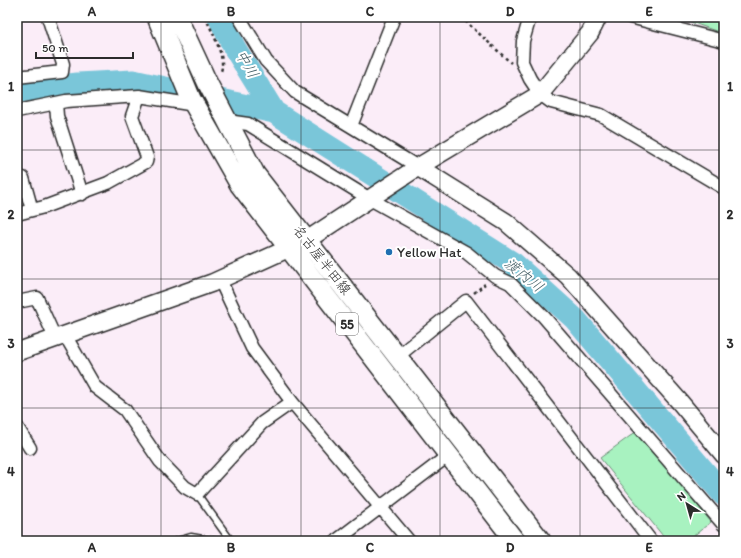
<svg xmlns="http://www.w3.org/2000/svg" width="741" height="558" font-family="Itim,'Klee One',sans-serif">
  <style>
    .green { fill: #a8f2c0; stroke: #6a8e76 }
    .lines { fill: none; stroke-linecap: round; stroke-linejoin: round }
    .river { stroke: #7ac6d9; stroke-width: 23 }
    .lane-casing { stroke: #2b2b2b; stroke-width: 9 }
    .street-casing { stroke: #2b2b2b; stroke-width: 15 }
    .secondary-casing { stroke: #2b2b2b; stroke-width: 20 }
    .primary-casing { stroke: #2b2b2b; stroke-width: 22 }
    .path { stroke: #2b2b2b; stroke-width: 2.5; stroke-dasharray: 3 3; stroke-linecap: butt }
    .lane { stroke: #fff; stroke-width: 6 }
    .street { stroke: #fff; stroke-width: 12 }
    .secondary { stroke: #fff; stroke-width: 17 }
    .primary { stroke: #fff; stroke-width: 19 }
    .grid { fill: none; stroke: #2b2b2b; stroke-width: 1; stroke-opacity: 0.55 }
    .poi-dot { fill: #1f6fb2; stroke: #fff; stroke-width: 1.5 }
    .labels { text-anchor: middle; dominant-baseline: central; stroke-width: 4; stroke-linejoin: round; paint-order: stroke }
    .shield { fill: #fff; stroke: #6b6b6b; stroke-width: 1 }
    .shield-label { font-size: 13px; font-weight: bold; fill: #2b2b2b }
    .poi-label { font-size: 14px; fill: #2b2b2b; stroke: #fff; text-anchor: start }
    .street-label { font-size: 14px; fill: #2b2b2b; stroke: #fff }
    .water-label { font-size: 15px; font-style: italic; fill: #476168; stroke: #fff }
    .neatline { fill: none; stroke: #2b2b2b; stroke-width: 1.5 }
    .grid-label { font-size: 13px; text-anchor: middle; font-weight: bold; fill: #2b2b2b }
  </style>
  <rect width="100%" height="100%" fill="#fbedf8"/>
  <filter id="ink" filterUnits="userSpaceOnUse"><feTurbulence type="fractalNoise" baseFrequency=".025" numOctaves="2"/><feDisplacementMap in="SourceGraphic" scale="8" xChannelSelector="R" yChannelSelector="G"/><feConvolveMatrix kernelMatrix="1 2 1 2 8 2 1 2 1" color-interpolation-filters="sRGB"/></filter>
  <g filter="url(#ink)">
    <path class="green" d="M 677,17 L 724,17 L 724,34 Z
      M 637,431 L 711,522 L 687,541 L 667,541 L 600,458 Z"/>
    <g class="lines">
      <path class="river" d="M 219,17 L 234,47 L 274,112
        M 17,91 L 78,84 L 133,81 L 274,112 L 514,264 L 575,319 L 724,495"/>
      <g class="lane-casing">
        <path id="lane" d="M 197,494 L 231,541
          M 177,541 L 191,537 L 214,541"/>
      </g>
      <g class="street-casing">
        <path id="street" d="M 239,17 L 266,61 L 295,92 L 418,167
          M 530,17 L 523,41 L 522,62 L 530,79 L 540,94 L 551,102 L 601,115 L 724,188
          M 630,17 L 724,41
          M 17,77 L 62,72 L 63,64 L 48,17
          M 56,103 L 57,116 L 82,194
          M 17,111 L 66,101 L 139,96 L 195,105
          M 227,121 L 248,124 L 370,199 L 467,253 L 495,276 L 510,283 L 544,317 L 724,525
          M 351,126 L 394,17
          M 23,178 L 32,210
          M 17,214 L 44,207 L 108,183 L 146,162 L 147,157 L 132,116 L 139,96
          M 220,280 L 252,348 L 292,402 L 409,541
          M 17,302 L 37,298 L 55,338
          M 65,335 L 95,387 L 125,410 L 160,461 L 185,487 L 197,494 L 262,423 L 292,402
          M 398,356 L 466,301 L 651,541
          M 17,427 L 30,448
          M 336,541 L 449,455"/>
      </g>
      <g class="secondary-casing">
        <path id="secondary" d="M 418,167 L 506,222 L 568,276 L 679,401 L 724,455
          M 17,352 L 212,283 L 307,240 L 418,167 L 540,94 L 590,33 L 598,17"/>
      </g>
      <g class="primary-casing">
        <path id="primary" d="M 157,17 L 191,99 L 240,185 L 515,541
          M 177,17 L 208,84 L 255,174 L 541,541"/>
      </g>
      <path class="path" d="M 205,17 C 211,29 228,61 220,73
        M 461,17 L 511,63
        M 474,293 L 485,284"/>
      <use href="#lane" class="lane"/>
      <use href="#street" class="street"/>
      <use href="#secondary" class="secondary"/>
      <use href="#primary" class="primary"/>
    </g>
  </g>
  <path class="grid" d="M 161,17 L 161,541M 301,17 L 301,541M 440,17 L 440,541M 580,17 L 580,541M 17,150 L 724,150M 17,279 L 724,279M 17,408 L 724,408"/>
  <circle class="poi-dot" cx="389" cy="252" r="4"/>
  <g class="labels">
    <rect class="shield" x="336" y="313" width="22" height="22" rx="3"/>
    <g class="shield-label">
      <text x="347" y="324">55</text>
    </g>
    <g class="poi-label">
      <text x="397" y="252">Yellow Hat</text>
    </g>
    <g class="street-label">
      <text transform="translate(322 260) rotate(52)">名古屋半田線</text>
    </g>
    <g class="water-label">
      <text transform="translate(247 64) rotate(60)">中川</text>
      <text transform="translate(524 275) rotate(39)">渡内川</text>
    </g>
  </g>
  <rect width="741" height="558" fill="none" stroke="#fff" stroke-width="44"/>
  <g transform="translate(687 504) rotate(323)" stroke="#ffffff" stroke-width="3" paint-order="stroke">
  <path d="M0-3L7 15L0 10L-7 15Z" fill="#2b2b2b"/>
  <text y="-6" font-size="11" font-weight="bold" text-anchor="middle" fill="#2b2b2b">N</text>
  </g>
  <path d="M36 52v6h97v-6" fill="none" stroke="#2b2b2b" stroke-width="2"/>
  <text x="42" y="52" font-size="12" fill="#2b2b2b" stroke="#ffffff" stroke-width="3" paint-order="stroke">50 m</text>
  <rect x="22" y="22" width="697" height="514" class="neatline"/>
  <g class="grid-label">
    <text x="92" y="16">A</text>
    <text x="231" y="16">B</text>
    <text x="370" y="16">C</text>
    <text x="510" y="16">D</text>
    <text x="649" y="16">E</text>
    <text x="11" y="91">1</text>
    <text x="730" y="91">1</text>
    <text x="11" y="219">2</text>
    <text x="730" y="219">2</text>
    <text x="11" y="348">3</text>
    <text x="730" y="348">3</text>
    <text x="11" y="476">4</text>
    <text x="730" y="476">4</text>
    <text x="92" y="552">A</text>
    <text x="231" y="552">B</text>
    <text x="370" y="552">C</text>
    <text x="510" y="552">D</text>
    <text x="649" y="552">E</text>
  </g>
</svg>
